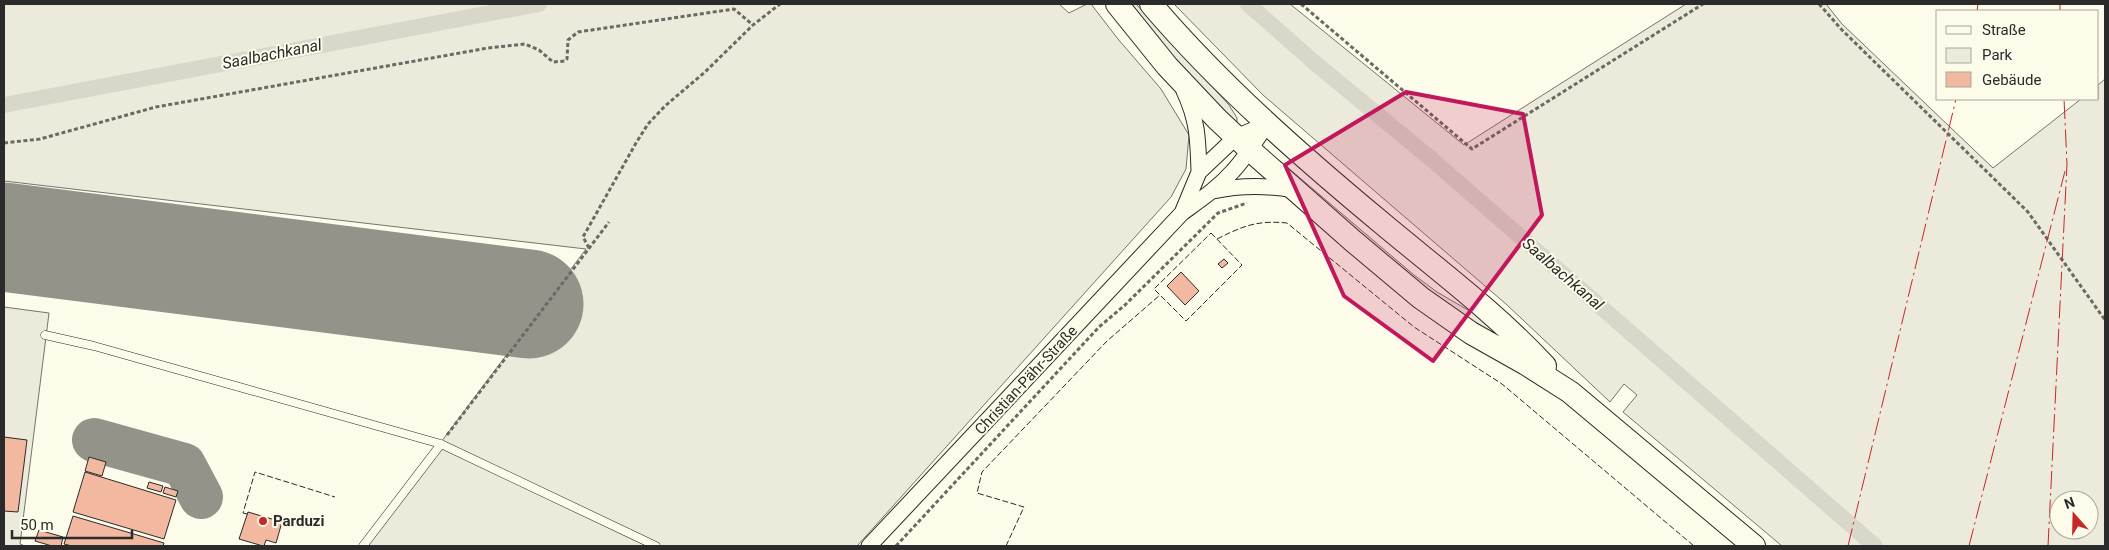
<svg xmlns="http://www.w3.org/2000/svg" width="2109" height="550" font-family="Roboto,sans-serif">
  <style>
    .green { fill: #ecebdb; stroke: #74746e; fill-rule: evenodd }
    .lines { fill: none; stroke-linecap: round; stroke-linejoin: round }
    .canal { stroke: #d8d7c9; stroke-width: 16 }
    .taxiway { stroke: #94938a; stroke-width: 44 }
    .runway { stroke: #94938a; stroke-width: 109 }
    .building { fill: #f2b8a0; stroke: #2b2b2b }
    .service-casing { stroke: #2b2b2b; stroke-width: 9 }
    .minor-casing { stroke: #2b2b2b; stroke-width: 17 }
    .primary-casing { stroke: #2b2b2b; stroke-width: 24 }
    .path { stroke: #6a6964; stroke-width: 3; stroke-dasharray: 4 2.5; stroke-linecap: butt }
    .service { stroke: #fdfbea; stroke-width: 8 }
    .minor { stroke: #fdfbea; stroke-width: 15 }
    .primary { stroke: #fdfbea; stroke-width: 22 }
    .fence { stroke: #2b2b2b; stroke-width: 1; stroke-dasharray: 6 2.5; stroke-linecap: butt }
    .power { stroke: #c62828; stroke-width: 1; stroke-dasharray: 18 4 2.5 4; stroke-linecap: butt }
    .marked { fill: #c2185b; fill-opacity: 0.2; stroke: #c2185b; stroke-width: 4; stroke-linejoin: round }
    .poi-dot { fill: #c62828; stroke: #fdfbea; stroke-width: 2 }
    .labels { text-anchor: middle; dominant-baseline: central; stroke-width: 4; stroke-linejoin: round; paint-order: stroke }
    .street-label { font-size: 15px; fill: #2b2b2b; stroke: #fdfbea }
    .poi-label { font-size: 15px; font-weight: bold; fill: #2b2b2b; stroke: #fdfbea; text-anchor: start }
    .water-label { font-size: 16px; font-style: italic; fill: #2b2b2b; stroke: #fdfbea }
  </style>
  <rect width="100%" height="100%" fill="#fdfbea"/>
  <path class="green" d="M 4,4 L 1059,4 L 1069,13 L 1087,4 L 1091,4 L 1118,39 L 1161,89 L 1189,135 L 1186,169 L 1171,197 L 857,546 L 363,546 L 586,249 L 4,181 Z
    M 1130,4 L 1136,4 L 1229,105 L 1237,118 L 1237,123 L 1183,70 Z
    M 1174,4 L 1290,4 L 1464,145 L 1686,4 L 1826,4 L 1842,24 L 1993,168 L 2081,99 L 2098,99 L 2098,85 L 2105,79 L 2105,546 L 1782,546 L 1623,412 L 1637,395 L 1624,384 L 1610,402 L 1506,304 L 1263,95 ZM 2059,500 L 2089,500 L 2089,530 L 2059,530 Z
    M 1280,161 L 1414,275 L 1437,292 L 1473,313 L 1512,345 L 1511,347 L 1415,280 L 1278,164 Z
    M 4,307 L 49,313 L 20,544 L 25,546 L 4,546 Z"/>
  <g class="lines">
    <path class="canal" d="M 1248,4 L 1315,63 L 1430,158 L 1875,546
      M 4,105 L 539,4"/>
    <path class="taxiway" d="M 94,440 L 184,465 L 201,497"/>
    <path class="runway" d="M 4,237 L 529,304"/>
  </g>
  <path class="building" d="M 1224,259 L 1228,263 L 1222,268 L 1218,264 Z
    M 1181,272 L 1199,291 L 1185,305 L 1167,286 Z
    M 4,437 L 27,440 L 18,512 L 4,511 Z
    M 89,457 L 106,462 L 102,476 L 85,471 Z
    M 85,472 L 176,500 L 164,539 L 73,512 Z
    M 149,482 L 163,486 L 161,492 L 147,488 Z
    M 165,487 L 178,491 L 176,497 L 163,493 Z
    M 248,512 L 282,522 L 276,543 L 266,540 L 264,546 L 263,546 L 239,539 Z
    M 73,516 L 164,543 L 163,546 L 72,546 L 64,544 Z
    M 39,530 L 63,537 L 61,546 L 52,546 L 35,541 Z"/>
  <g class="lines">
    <g class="service-casing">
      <path id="service" d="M 45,335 L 94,346 L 441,444 L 656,546
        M 363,546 L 441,444"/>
    </g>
    <g class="minor-casing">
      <path id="minor" d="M 1184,91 C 1198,121 1198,140 1199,172
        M 1213,191 C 1241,185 1265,185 1294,190
        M 1182,213 L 1199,172 L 1236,137 L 1267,124
        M 869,546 L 1182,213 C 1200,200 1218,188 1233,171 C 1246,157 1256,140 1267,124"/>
    </g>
    <g class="primary-casing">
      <path id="primary" d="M 1117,4 L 1167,66 L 1217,119 L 1250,150 L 1353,241 L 1421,298 L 1471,333 L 1526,364 L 1570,392 L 1754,546
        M 1151,4 C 1220,85 1301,156 1383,224 C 1438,270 1497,314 1545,366"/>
    </g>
    <path class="path" d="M 1301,4 L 1472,149 L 1703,4
      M 1819,4 L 1842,30 L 2028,212 L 2105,320
      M 4,143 L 40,139 L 156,107 L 488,48 L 525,44 L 539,50 L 553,62 L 565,61 L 567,59 L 568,40 L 578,32 L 734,9 L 753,25
      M 589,248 L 583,237 L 636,143 L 648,124 L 665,106 L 705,72 L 753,25 L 780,4
      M 447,435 L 609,222
      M 896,546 L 1099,327 L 1125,305 L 1218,213 L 1247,203"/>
    <use href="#service" class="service"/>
    <use href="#minor" class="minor"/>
    <use href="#primary" class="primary"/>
    <path class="fence" d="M 1211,233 L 1242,265 L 1186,321 L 1154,289 Z
      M 1217,239 C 1243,226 1257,220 1287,223 L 1414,327 L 1502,384 L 1694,546
      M 247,514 L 243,513 L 255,472 L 335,497
      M 1006,546 L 1024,507 L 977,493 L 982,472 L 1107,341 L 1160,295"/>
    <path class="power" d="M 2060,4 L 2060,11
      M 1977,11 L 1978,4
      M 1848,546 L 1956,99
      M 1969,546 L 2065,171
      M 2048,546 L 2067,164 L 2064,99"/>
  </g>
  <path class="marked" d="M 1406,92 L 1523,114 L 1542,215 L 1433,361 L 1344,296 L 1285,165 Z"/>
  <circle class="poi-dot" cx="263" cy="521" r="5"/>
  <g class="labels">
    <g class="street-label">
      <text transform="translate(1026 380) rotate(-47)">Christian-Pähr-Straße</text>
    </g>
    <g class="poi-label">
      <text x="273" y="521">Parduzi</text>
    </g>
    <g class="water-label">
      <text transform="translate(272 54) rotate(-11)">Saalbachkanal</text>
      <text transform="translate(1563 274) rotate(41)">Saalbachkanal</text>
    </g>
  </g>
  <rect width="2109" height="550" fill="none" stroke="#2b2b2b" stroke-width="10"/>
  <rect x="1936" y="10" width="162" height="90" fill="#fdfbea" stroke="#a9a89e"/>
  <rect x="1946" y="26" width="25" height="8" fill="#fdfbea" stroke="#a9a89e"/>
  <text x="1982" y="35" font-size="15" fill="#2b2b2b">Straße</text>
  <rect x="1946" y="48" width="25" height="15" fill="#ecebdb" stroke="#a9a89e"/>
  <text x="1982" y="60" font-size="15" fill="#2b2b2b">Park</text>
  <rect x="1946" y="72" width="25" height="15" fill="#f2b8a0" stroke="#a9a89e"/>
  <text x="1982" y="85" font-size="15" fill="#2b2b2b">Gebäude</text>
  <g transform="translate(2074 515) rotate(340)"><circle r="24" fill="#fdfbea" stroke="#a9a89e"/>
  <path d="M0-4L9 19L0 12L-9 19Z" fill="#c62828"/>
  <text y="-8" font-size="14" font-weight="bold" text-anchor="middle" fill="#2b2b2b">N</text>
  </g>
  <path d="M12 530v8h120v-8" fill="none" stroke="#2b2b2b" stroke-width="2.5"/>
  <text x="20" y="530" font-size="15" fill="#2b2b2b" stroke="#fdfbea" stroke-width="4" paint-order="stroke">50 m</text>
</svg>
